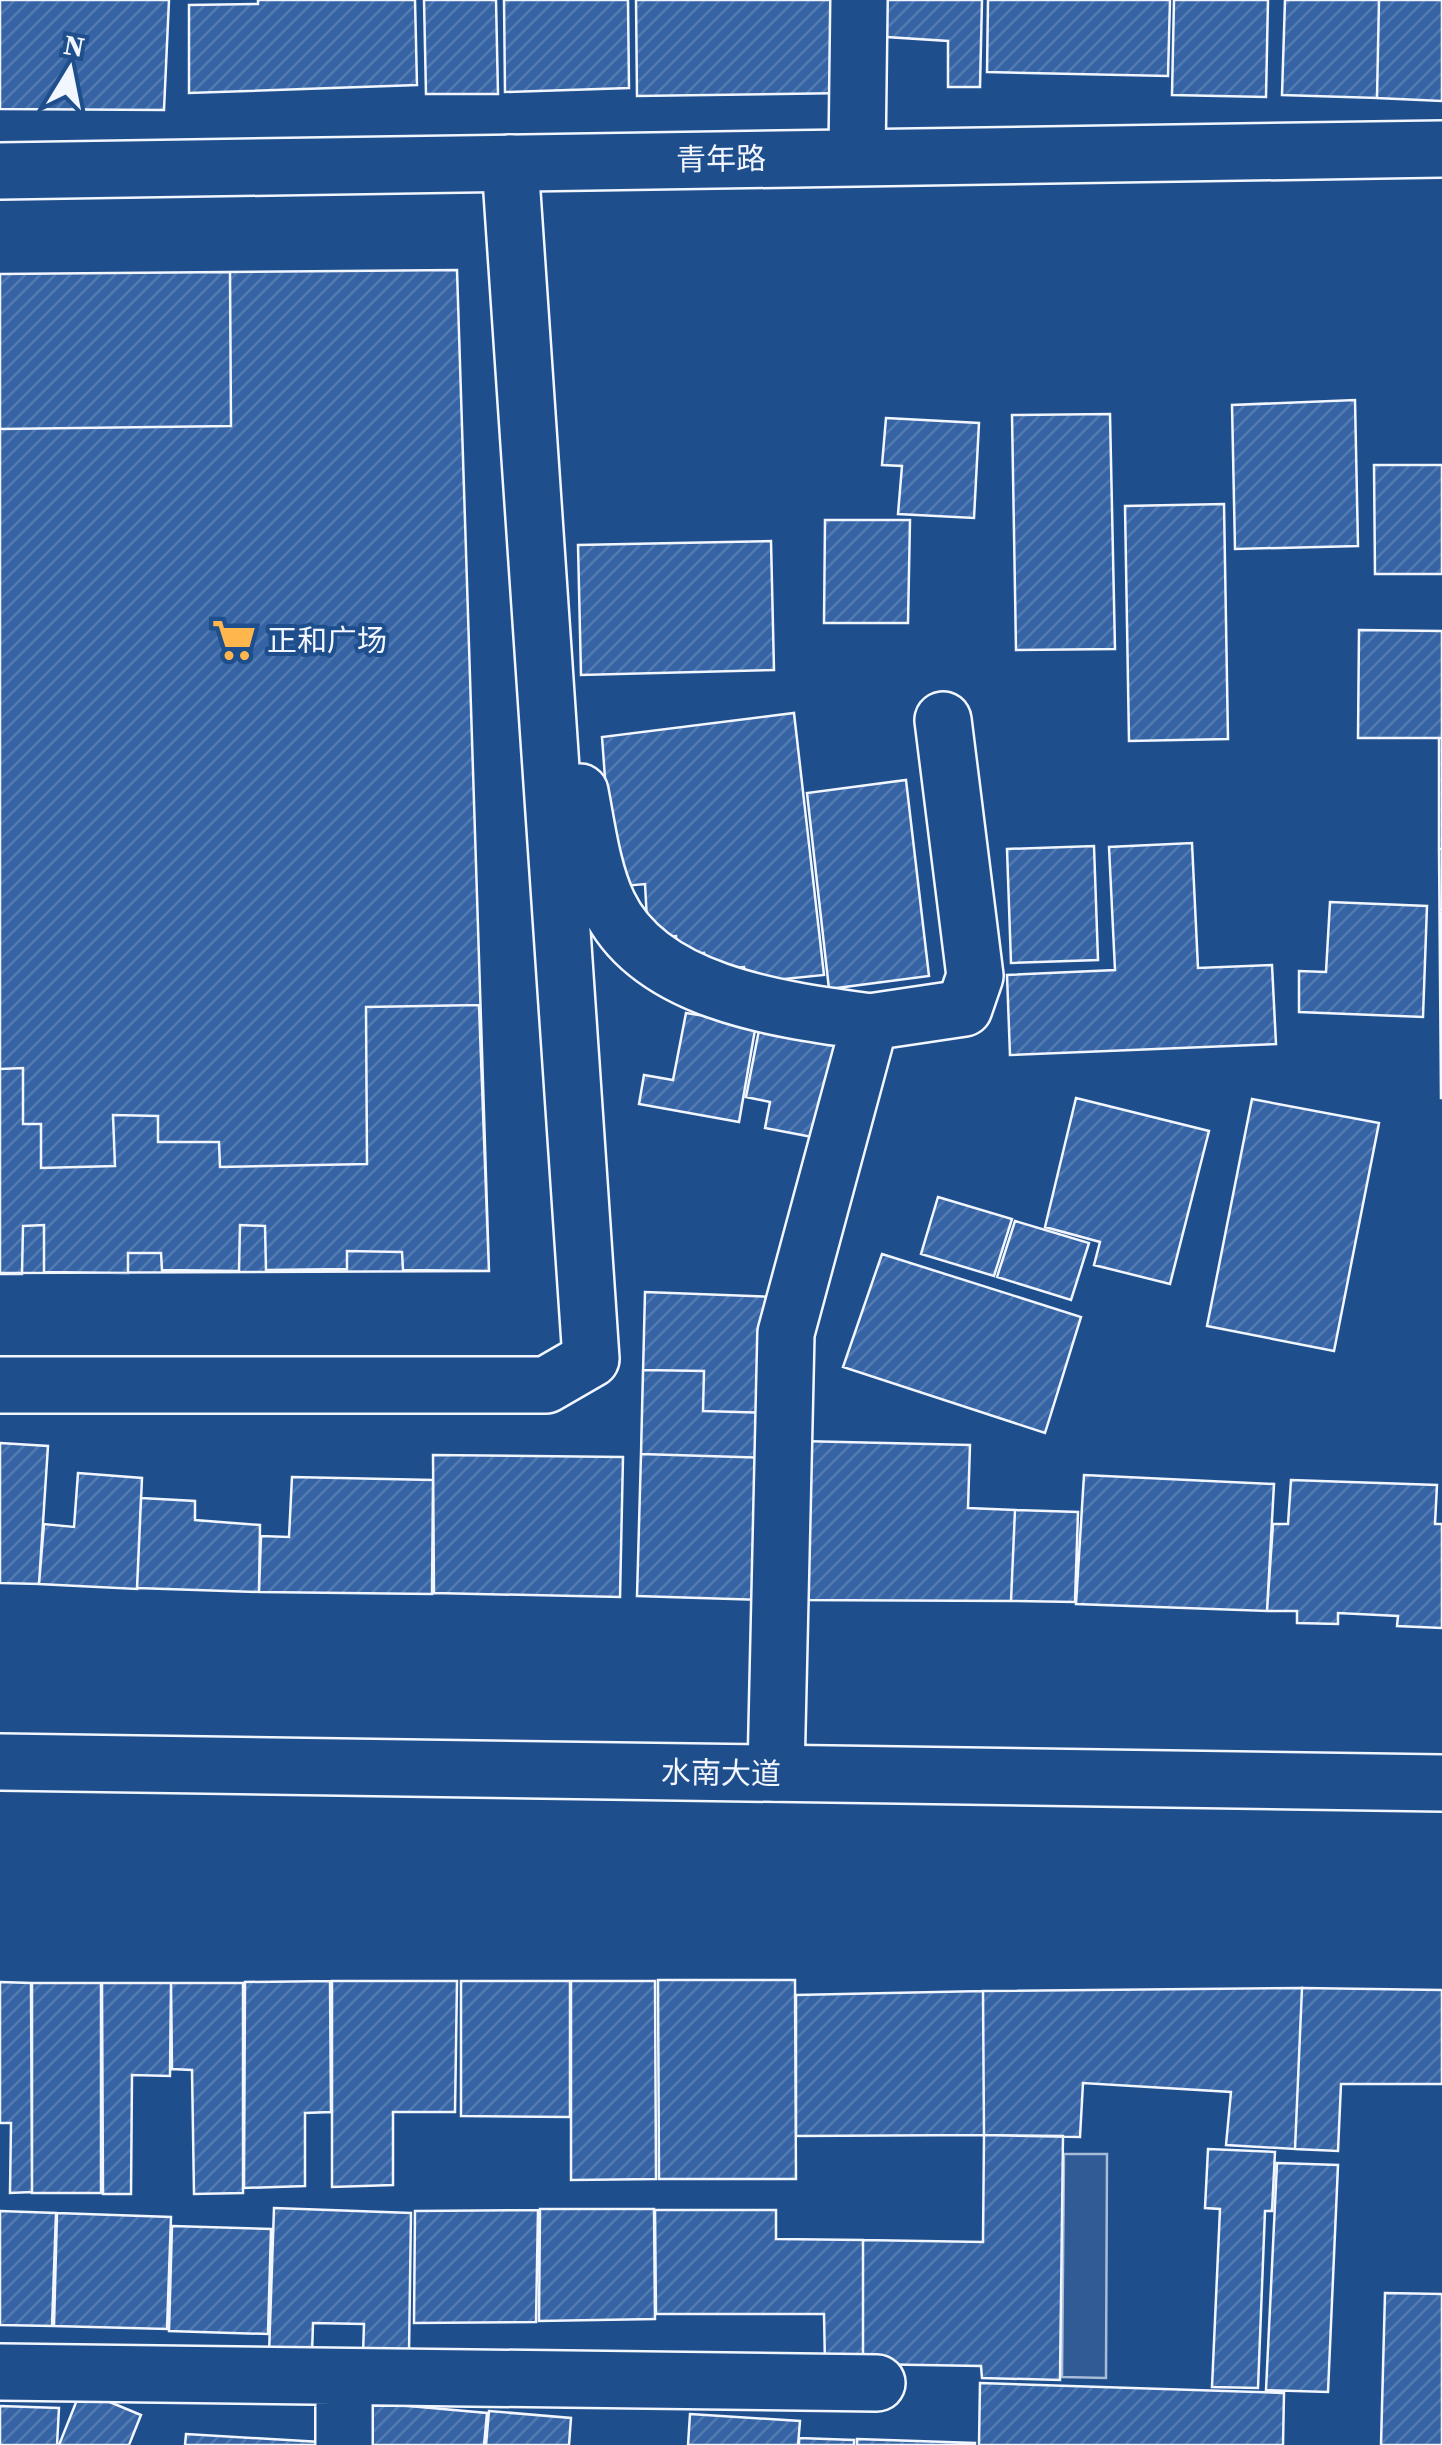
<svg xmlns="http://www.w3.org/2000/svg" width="1442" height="2445" font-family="'Source Serif 4','Noto Sans SC',serif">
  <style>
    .parking { fill: #305b95; stroke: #a8bbd7; stroke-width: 2.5 }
    .building { fill: url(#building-hatch); stroke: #f2f6ff; stroke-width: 2.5 }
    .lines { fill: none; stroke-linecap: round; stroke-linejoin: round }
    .minor-casing { stroke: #f2f6ff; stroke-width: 60 }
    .tertiary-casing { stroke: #f2f6ff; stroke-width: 60 }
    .secondary-casing { stroke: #f2f6ff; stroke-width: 60 }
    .minor { stroke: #1f4e8c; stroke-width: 55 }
    .tertiary { stroke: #1f4e8c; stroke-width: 55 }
    .secondary { stroke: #1f4e8c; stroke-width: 55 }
    .labels { text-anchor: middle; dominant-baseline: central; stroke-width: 8; stroke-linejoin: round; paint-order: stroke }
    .street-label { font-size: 30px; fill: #f2f6ff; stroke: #1f4e8c }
    .poi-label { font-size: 30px; fill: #f2f6ff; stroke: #1f4e8c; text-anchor: start }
  </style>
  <defs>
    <pattern id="building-hatch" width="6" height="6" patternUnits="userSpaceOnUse" patternTransform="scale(2.5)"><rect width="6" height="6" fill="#3563a3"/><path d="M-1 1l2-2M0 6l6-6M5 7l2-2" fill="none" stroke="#537ab1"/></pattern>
  </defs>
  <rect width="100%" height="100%" fill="#1f4e8c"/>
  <path class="parking" d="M 1064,2154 L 1107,2154 L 1106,2378 L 1062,2377 Z"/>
  <path class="building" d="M 0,0 L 169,0 L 164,110 L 0,109 Z
    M 258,0 L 415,0 L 417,85 L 189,93 L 189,5 L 258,4 Z
    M 424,0 L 496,0 L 498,94 L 426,94 Z
    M 504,0 L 628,0 L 629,88 L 505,92 Z
    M 636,0 L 847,0 L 848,93 L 637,96 Z
    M 872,0 L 982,0 L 980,87 L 948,87 L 948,41 L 871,36 Z
    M 988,0 L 1170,0 L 1168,76 L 987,72 Z
    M 1174,0 L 1268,0 L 1266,97 L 1172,95 Z
    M 1285,0 L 1379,0 L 1377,98 L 1282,95 Z
    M 1379,0 L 1442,0 L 1442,101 L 1377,98 Z
    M 457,270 L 489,1271 L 0,1273 L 0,274 Z
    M 230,272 L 231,426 L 0,429 L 0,274 Z
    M 1355,400 L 1358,546 L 1235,549 L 1232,405 Z
    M 1110,414 L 1115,649 L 1016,650 L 1012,415 Z
    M 886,418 L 979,423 L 974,518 L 898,514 L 902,466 L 882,465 Z
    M 1374,465 L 1442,465 L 1442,574 L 1375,574 Z
    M 1224,504 L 1228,739 L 1129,741 L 1125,506 Z
    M 825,520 L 910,520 L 908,623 L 824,623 Z
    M 771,541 L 774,670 L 581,675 L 578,545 Z
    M 1359,630 L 1442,631 L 1442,738 L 1358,738 Z
    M 794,713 L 824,975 L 746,983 L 744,967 L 706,970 L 704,953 L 677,956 L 676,936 L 648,938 L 645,884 L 613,887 L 602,737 Z
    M 1439,738 L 1442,738 L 1442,849 L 1439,849 Z
    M 906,780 L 929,976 L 829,989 L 807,793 Z
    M 1192,843 L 1198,968 L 1272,965 L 1276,1044 L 1010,1055 L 1007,975 L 1115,970 L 1109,847 Z
    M 1094,846 L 1098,960 L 1011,963 L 1007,849 Z
    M 1439,849 L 1442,849 L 1442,1098 L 1441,1098 Z
    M 1330,902 L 1427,906 L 1423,1017 L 1299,1012 L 1299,971 L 1326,972 Z
    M 479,1005 L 489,1271 L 403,1270 L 402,1252 L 347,1251 L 347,1269 L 266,1270 L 265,1226 L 240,1225 L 239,1271 L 162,1270 L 161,1253 L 128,1253 L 128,1273 L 44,1272 L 44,1225 L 23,1226 L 22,1274 L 0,1274 L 0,1069 L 23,1068 L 23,1124 L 41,1124 L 41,1168 L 115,1166 L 113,1115 L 158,1116 L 158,1142 L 219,1142 L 220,1167 L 367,1164 L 366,1007 Z
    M 686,1013 L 756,1024 L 739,1122 L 639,1104 L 644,1075 L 673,1080 Z
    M 760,1025 L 851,1041 L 833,1141 L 765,1128 L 770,1102 L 746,1097 Z
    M 1076,1098 L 1209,1131 L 1170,1284 L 1094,1265 L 1100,1242 L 1045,1227 Z
    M 1252,1099 L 1379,1123 L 1334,1351 L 1207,1326 Z
    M 938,1197 L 1012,1219 L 994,1276 L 921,1254 Z
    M 1015,1221 L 1089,1243 L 1071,1300 L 997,1277 Z
    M 882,1254 L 1081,1317 L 1045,1433 L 843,1367 Z
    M 645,1292 L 775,1297 L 768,1458 L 641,1454 Z
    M 643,1370 L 704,1371 L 703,1411 L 770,1413 L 768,1458 L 641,1454 Z
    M 800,1441 L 970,1445 L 968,1508 L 1015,1510 L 1011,1601 L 795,1600 Z
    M 0,1443 L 48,1446 L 39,1584 L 0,1583 Z
    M 641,1454 L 768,1458 L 765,1600 L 637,1596 Z
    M 433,1455 L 623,1457 L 620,1597 L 434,1593 Z
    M 78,1473 L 142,1478 L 137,1589 L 39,1584 L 44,1524 L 74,1527 Z
    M 1084,1475 L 1274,1484 L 1267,1611 L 1076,1604 Z
    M 292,1477 L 433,1480 L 432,1594 L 259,1592 L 261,1536 L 289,1537 Z
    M 1291,1480 L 1437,1485 L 1435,1524 L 1442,1524 L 1442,1628 L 1397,1626 L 1398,1616 L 1338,1613 L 1338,1624 L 1297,1623 L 1297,1611 L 1267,1611 L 1273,1524 L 1288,1524 Z
    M 141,1498 L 195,1501 L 195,1520 L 260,1525 L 259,1592 L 137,1588 Z
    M 1015,1510 L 1078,1512 L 1075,1602 L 1011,1601 Z
    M 658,1980 L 795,1980 L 796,2179 L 659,2179 Z
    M 330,1981 L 331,2112 L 305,2113 L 305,2186 L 244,2188 L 245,1982 Z
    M 332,1981 L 457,1981 L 455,2112 L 393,2112 L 393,2185 L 332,2187 Z
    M 461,1981 L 570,1981 L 570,2117 L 461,2116 Z
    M 571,1981 L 655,1981 L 656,2179 L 571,2180 Z
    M 0,1982 L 31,1983 L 32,2192 L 10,2193 L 11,2123 L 0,2123 Z
    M 32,1983 L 101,1983 L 101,2193 L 32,2193 Z
    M 102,1983 L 171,1983 L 170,2076 L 132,2075 L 131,2194 L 103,2194 Z
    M 171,1983 L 243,1983 L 243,2193 L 194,2194 L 192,2070 L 172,2069 Z
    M 1302,1988 L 1295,2149 L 1226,2145 L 1231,2092 L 1083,2083 L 1080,2137 L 984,2135 L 983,1991 Z
    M 1302,1988 L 1442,1990 L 1442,2084 L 1341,2084 L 1338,2151 L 1295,2149 Z
    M 983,1991 L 984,2135 L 796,2136 L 796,1995 Z
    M 984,2135 L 1063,2136 L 1060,2380 L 982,2378 L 981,2366 L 863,2364 L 863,2240 L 983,2242 Z
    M 1208,2149 L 1275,2152 L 1272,2211 L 1265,2211 L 1258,2388 L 1212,2387 L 1220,2209 L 1205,2208 Z
    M 1277,2163 L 1338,2165 L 1328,2392 L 1266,2390 Z
    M 274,2208 L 411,2213 L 409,2353 L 363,2354 L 364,2324 L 313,2323 L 312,2354 L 269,2354 Z
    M 540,2209 L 654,2209 L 655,2319 L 539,2321 Z
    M 538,2210 L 536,2322 L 414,2323 L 415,2211 Z
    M 655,2210 L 776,2210 L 776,2239 L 863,2240 L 863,2365 L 825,2365 L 824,2314 L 656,2314 Z
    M 0,2211 L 56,2213 L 52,2326 L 0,2325 Z
    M 57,2213 L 171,2217 L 167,2329 L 54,2326 Z
    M 172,2226 L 271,2229 L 268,2334 L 169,2331 Z
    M 1385,2293 L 1442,2294 L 1442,2445 L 1381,2445 Z
    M 980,2383 L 1284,2393 L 1283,2445 L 979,2445 Z
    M 81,2390 L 141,2415 L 129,2445 L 59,2445 Z
    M 364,2402 L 487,2413 L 484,2445 L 360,2445 Z
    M 0,2406 L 59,2408 L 57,2445 L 0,2445 Z
    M 489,2411 L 571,2418 L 569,2445 L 486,2445 Z
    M 690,2414 L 800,2421 L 798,2445 L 688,2445 Z
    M 186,2434 L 337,2443 L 337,2445 L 185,2445 Z
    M 799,2438 L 854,2440 L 854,2445 L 799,2445 Z
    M 857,2439 L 975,2443 L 975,2445 L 857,2445 Z"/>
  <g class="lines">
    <g class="minor-casing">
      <path id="minor" d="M 857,157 L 859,0
        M 580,792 C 587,828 592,870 608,904 C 650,994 783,1010 870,1022 L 786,1333 L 776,1773
        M 870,1022 L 964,1008 L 975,976 L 943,720
        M 0,1385 L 546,1385 L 591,1359 L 510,163
        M 0,2372 L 877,2383
        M 344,2379 L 344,2445"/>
    </g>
    <g class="tertiary-casing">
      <path id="tertiary" d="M 0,171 L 1442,149"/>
    </g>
    <g class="secondary-casing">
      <path id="secondary" d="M 0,1762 L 1442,1783"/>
    </g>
    <use href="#minor" class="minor"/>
    <use href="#tertiary" class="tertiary"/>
    <use href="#secondary" class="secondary"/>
  </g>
  <defs>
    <g id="supermarket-bare" transform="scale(3.45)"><path d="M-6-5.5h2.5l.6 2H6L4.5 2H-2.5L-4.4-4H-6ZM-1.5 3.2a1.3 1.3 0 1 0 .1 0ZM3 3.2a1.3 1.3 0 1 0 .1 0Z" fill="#ffb74d" stroke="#1f4e8c" stroke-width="2.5" paint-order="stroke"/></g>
  </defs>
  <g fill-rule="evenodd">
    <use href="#supermarket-bare" x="234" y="640"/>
  </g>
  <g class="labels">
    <g class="street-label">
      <text transform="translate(721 159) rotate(-1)">青年路</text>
      <text transform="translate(721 1773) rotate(1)">水南大道</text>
    </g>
    <g class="poi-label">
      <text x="267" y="640">正和广场</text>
    </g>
  </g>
  <g transform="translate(70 70) rotate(10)" stroke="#1f4e8c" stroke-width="8" paint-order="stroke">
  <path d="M0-8L18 38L0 25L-18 38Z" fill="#f2f6ff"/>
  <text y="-15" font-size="28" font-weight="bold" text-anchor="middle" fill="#f2f6ff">N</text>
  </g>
</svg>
